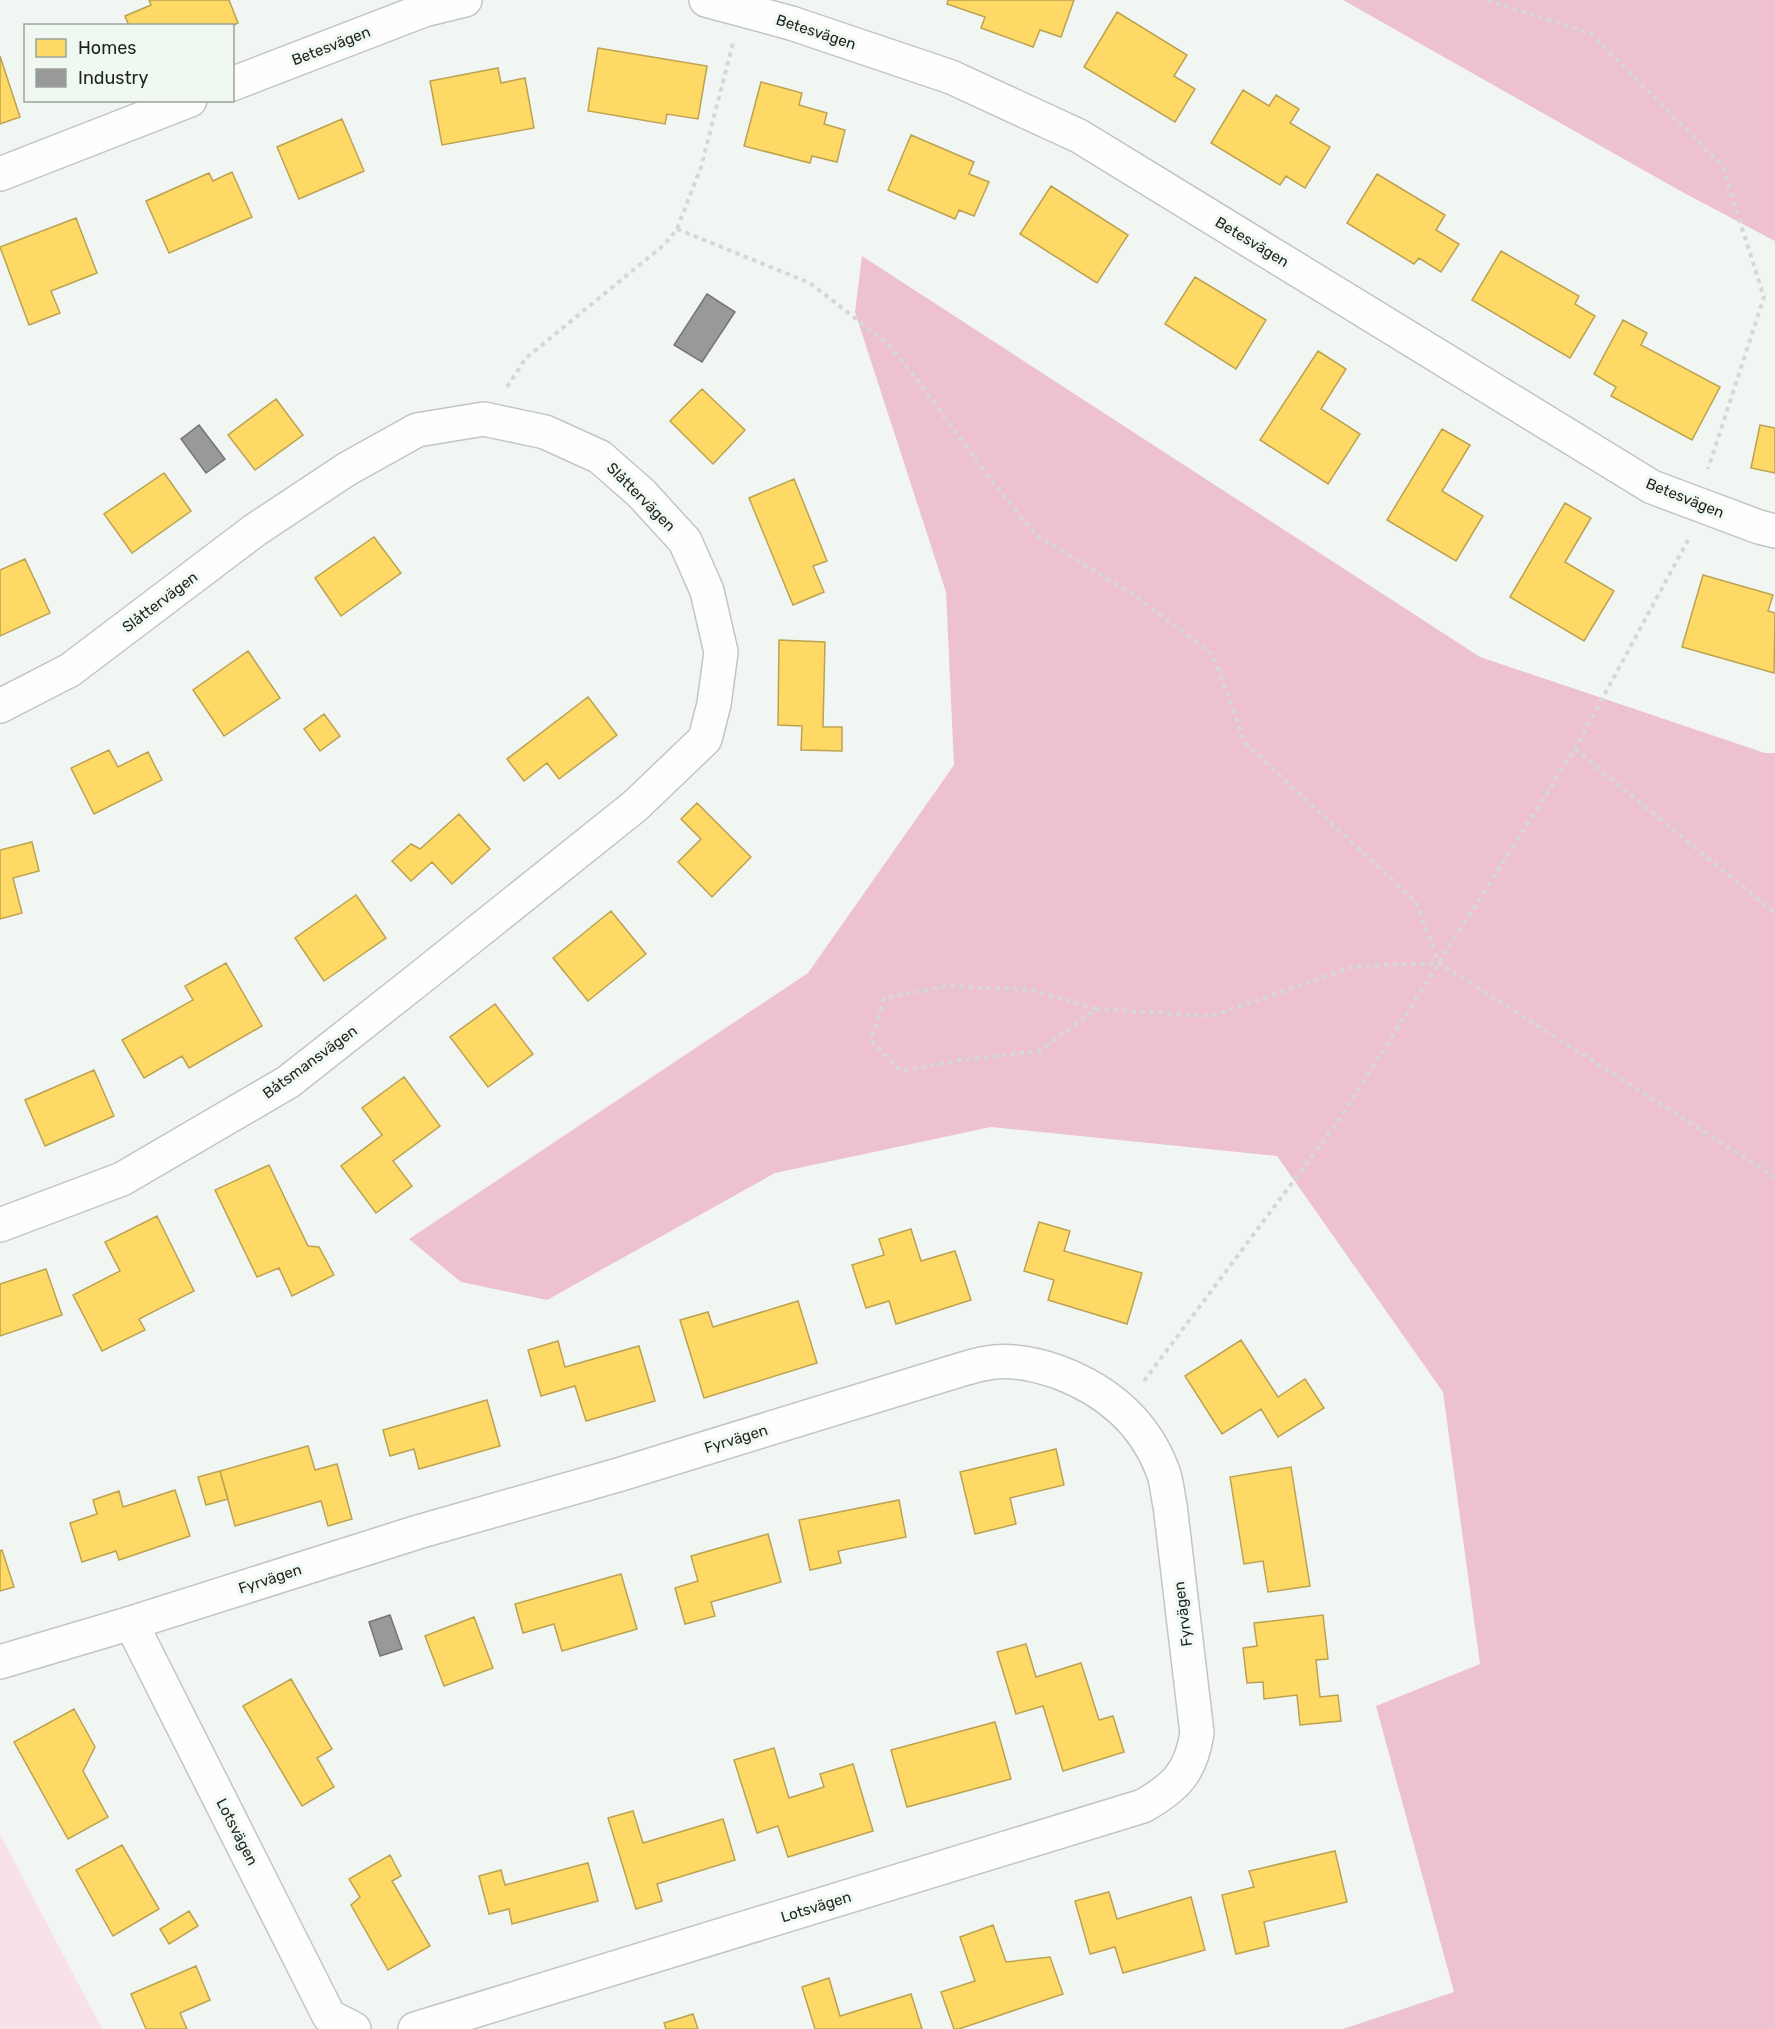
<svg xmlns="http://www.w3.org/2000/svg" width="1775" height="2029" font-family="Rubik,sans-serif">
  <style>
    .green { fill: #f8e1e7 }
    .forest { fill: #edc1d0 }
    .homes { fill: #ffd966; stroke: #bca251; stroke-width: 1.5 }
    .industry { fill: #999; stroke: #747675; stroke-width: 1.5 }
    .lines { fill: none; stroke-linecap: round; stroke-linejoin: round }
    .minor-casing { stroke: #c2c6c3; stroke-width: 36 }
    .path { stroke: #d7d7d7; stroke-width: 4; stroke-dasharray: 4.5 4.5; stroke-linecap: butt }
    .minor { stroke: #fdfefd; stroke-width: 33 }
    .labels { text-anchor: middle; dominant-baseline: central; stroke-width: 6; stroke-linejoin: round; paint-order: stroke }
    .street-label { font-size: 15px; fill: #1f2320; stroke: #eff8f1 }
  </style>
  <rect width="100%" height="100%" fill="#f1f6f2"/>
  <path class="green" d="M 0,1834 L 102,2029 L 0,2029 Z"/>
  <path class="forest" d="M 1343,0 L 1775,0 L 1775,241 L 1684,193 Z
    M 862,256 L 1480,657 L 1765,753 L 1775,753 L 1775,2029 L 1343,2029 L 1454,1992 L 1376,1706 L 1480,1664 L 1443,1392 L 1277,1156 L 991,1127 L 775,1173 L 547,1300 L 461,1282 L 409,1239 L 808,973 L 954,765 L 946,592 L 855,312 Z"/>
  <path class="homes" d="M 149,0 L 229,0 L 238,23 L 232,26 L 129,26 L 125,16 L 151,5 Z
    M 948,0 L 1074,0 L 1061,37 L 1040,30 L 1033,47 L 981,28 L 985,17 L 947,4 Z
    M 1117,12 L 1187,55 L 1174,76 L 1195,89 L 1175,122 L 1084,67 Z
    M 598,48 L 707,66 L 698,119 L 667,114 L 665,124 L 588,111 Z
    M 0,56 L 20,117 L 0,124 Z
    M 498,68 L 501,83 L 525,78 L 534,128 L 442,145 L 430,81 Z
    M 761,82 L 802,93 L 799,105 L 827,113 L 824,124 L 845,130 L 837,162 L 812,156 L 810,163 L 744,146 Z
    M 1243,90 L 1269,106 L 1276,95 L 1299,109 L 1290,123 L 1330,147 L 1305,188 L 1286,176 L 1280,185 L 1211,143 Z
    M 342,119 L 364,171 L 299,199 L 277,147 Z
    M 911,135 L 974,162 L 969,174 L 989,182 L 974,216 L 959,210 L 955,219 L 888,190 Z
    M 232,172 L 252,217 L 169,253 L 146,201 L 209,173 L 213,181 Z
    M 1377,174 L 1445,215 L 1436,230 L 1459,244 L 1441,272 L 1419,258 L 1414,264 L 1347,223 Z
    M 1051,186 L 1128,235 L 1097,283 L 1020,234 Z
    M 76,218 L 97,273 L 51,291 L 60,313 L 29,325 L 0,247 Z
    M 1501,251 L 1579,296 L 1575,304 L 1595,316 L 1570,358 L 1472,300 Z
    M 1195,277 L 1266,320 L 1236,369 L 1165,324 Z
    M 1623,320 L 1647,333 L 1641,345 L 1720,387 L 1692,440 L 1611,396 L 1616,387 L 1594,374 Z
    M 1318,351 L 1346,369 L 1321,409 L 1360,434 L 1328,484 L 1260,440 Z
    M 702,389 L 745,430 L 713,464 L 670,421 Z
    M 276,399 L 303,435 L 255,470 L 228,435 Z
    M 1760,425 L 1775,428 L 1775,473 L 1751,468 Z
    M 1442,429 L 1470,445 L 1442,491 L 1483,516 L 1456,561 L 1387,520 Z
    M 164,473 L 191,511 L 132,553 L 104,514 Z
    M 794,479 L 827,561 L 813,566 L 824,592 L 793,605 L 749,498 Z
    M 1565,503 L 1591,518 L 1565,562 L 1614,591 L 1584,641 L 1510,597 Z
    M 374,537 L 401,573 L 341,616 L 315,578 Z
    M 25,559 L 50,613 L 0,636 L 0,570 Z
    M 1703,575 L 1773,595 L 1768,611 L 1775,613 L 1774,673 L 1682,647 Z
    M 779,640 L 825,642 L 823,727 L 842,727 L 842,751 L 801,750 L 802,726 L 778,725 Z
    M 248,651 L 280,698 L 224,736 L 193,690 Z
    M 588,697 L 617,735 L 559,779 L 547,763 L 524,781 L 507,759 Z
    M 324,714 L 340,736 L 320,751 L 304,729 Z
    M 109,750 L 118,767 L 148,752 L 162,780 L 94,814 L 71,768 Z
    M 697,803 L 751,857 L 712,897 L 678,862 L 701,839 L 681,819 Z
    M 459,814 L 490,849 L 452,884 L 432,862 L 411,881 L 392,861 L 411,844 L 420,849 Z
    M 32,842 L 39,871 L 13,878 L 22,913 L 0,919 L 0,850 Z
    M 356,895 L 386,938 L 324,981 L 295,938 Z
    M 611,911 L 646,954 L 588,1001 L 553,958 Z
    M 226,963 L 262,1026 L 189,1068 L 182,1056 L 144,1078 L 122,1040 L 193,1000 L 185,986 Z
    M 495,1004 L 533,1054 L 488,1087 L 450,1037 Z
    M 94,1070 L 114,1116 L 45,1146 L 25,1100 Z
    M 404,1077 L 440,1126 L 393,1161 L 412,1186 L 376,1213 L 341,1166 L 382,1135 L 362,1108 Z
    M 269,1165 L 308,1246 L 319,1247 L 334,1275 L 292,1296 L 279,1268 L 257,1277 L 215,1190 Z
    M 157,1216 L 194,1291 L 139,1319 L 145,1330 L 102,1351 L 73,1295 L 120,1271 L 105,1242 Z
    M 1039,1222 L 1070,1231 L 1064,1251 L 1142,1273 L 1127,1324 L 1048,1300 L 1054,1280 L 1024,1271 Z
    M 911,1229 L 921,1261 L 955,1251 L 971,1300 L 896,1324 L 889,1301 L 866,1308 L 852,1265 L 884,1255 L 879,1239 Z
    M 46,1269 L 62,1315 L 0,1336 L 0,1284 Z
    M 798,1301 L 817,1363 L 704,1398 L 680,1320 L 708,1312 L 713,1327 Z
    M 1241,1340 L 1278,1397 L 1305,1379 L 1324,1408 L 1278,1437 L 1261,1409 L 1222,1434 L 1185,1376 Z
    M 558,1341 L 565,1367 L 639,1346 L 655,1401 L 586,1421 L 575,1386 L 541,1396 L 528,1350 Z
    M 487,1400 L 500,1446 L 419,1469 L 414,1449 L 390,1456 L 383,1430 Z
    M 308,1446 L 315,1470 L 337,1464 L 352,1519 L 328,1526 L 321,1501 L 235,1526 L 220,1471 Z
    M 1056,1449 L 1064,1485 L 1010,1498 L 1016,1524 L 975,1534 L 960,1472 Z
    M 1291,1467 L 1310,1586 L 1268,1592 L 1263,1561 L 1244,1564 L 1230,1477 Z
    M 220,1471 L 228,1499 L 206,1505 L 198,1477 Z
    M 175,1490 L 190,1536 L 119,1560 L 116,1551 L 82,1562 L 70,1523 L 97,1514 L 93,1500 L 119,1491 L 123,1507 Z
    M 899,1500 L 906,1537 L 838,1551 L 841,1563 L 810,1570 L 799,1520 Z
    M 768,1534 L 781,1582 L 711,1602 L 715,1616 L 685,1624 L 675,1588 L 698,1581 L 691,1556 Z
    M 2,1550 L 14,1587 L 0,1591 L 0,1551 Z
    M 621,1574 L 637,1629 L 562,1651 L 554,1624 L 523,1633 L 515,1604 Z
    M 1323,1615 L 1328,1659 L 1316,1660 L 1320,1697 L 1338,1695 L 1341,1721 L 1300,1725 L 1297,1695 L 1264,1699 L 1263,1682 L 1247,1683 L 1243,1648 L 1257,1646 L 1254,1623 Z
    M 474,1617 L 493,1668 L 444,1686 L 425,1636 Z
    M 1026,1644 L 1036,1677 L 1081,1663 L 1099,1720 L 1113,1716 L 1124,1752 L 1063,1771 L 1043,1706 L 1016,1714 L 997,1652 Z
    M 291,1679 L 332,1749 L 317,1758 L 334,1787 L 302,1806 L 243,1706 Z
    M 74,1709 L 95,1747 L 83,1771 L 108,1817 L 68,1839 L 14,1742 Z
    M 995,1722 L 1011,1779 L 907,1807 L 891,1750 Z
    M 774,1748 L 789,1798 L 824,1787 L 820,1774 L 853,1764 L 873,1831 L 788,1857 L 778,1826 L 757,1833 L 734,1760 Z
    M 633,1811 L 643,1843 L 723,1819 L 735,1860 L 657,1884 L 662,1901 L 636,1909 L 608,1818 Z
    M 122,1845 L 159,1909 L 113,1936 L 76,1870 Z
    M 1335,1851 L 1347,1902 L 1264,1922 L 1269,1946 L 1236,1954 L 1222,1895 L 1254,1887 L 1249,1871 Z
    M 390,1855 L 401,1876 L 392,1881 L 430,1946 L 388,1970 L 351,1905 L 360,1897 L 349,1879 Z
    M 588,1863 L 598,1901 L 512,1924 L 509,1909 L 489,1914 L 479,1876 L 501,1870 L 505,1885 Z
    M 1109,1892 L 1117,1919 L 1191,1897 L 1205,1950 L 1123,1973 L 1115,1947 L 1090,1954 L 1075,1901 Z
    M 189,1911 L 198,1926 L 169,1944 L 160,1929 Z
    M 993,1925 L 1006,1962 L 1050,1957 L 1063,1994 L 959,2029 L 954,2029 L 941,1992 L 975,1981 L 960,1937 Z
    M 196,1966 L 210,2000 L 180,2013 L 187,2029 L 146,2029 L 131,1994 Z
    M 829,1978 L 840,2016 L 911,1994 L 922,2029 L 815,2029 L 802,1987 Z
    M 693,2014 L 698,2029 L 666,2029 L 664,2023 Z"/>
  <path class="industry" d="M 707,294 L 735,312 L 702,362 L 674,345 Z
    M 199,425 L 225,459 L 206,473 L 181,439 Z
    M 390,1615 L 402,1649 L 380,1656 L 369,1622 Z"/>
  <g class="lines">
    <g class="minor-casing">
      <path id="minor" d="M 706,0 L 791,23 L 951,77 L 1079,136 L 1652,487 L 1759,527 L 1775,531
        M 232,84 L 424,10 L 465,0
        M 0,174 L 190,100
        M 0,706 L 70,670 L 255,530 L 347,469 L 417,430 L 484,419 L 545,432 L 600,457 L 641,493 L 685,541 L 707,591 L 721,652 L 714,704 L 705,739 L 635,806 L 415,982 L 288,1082 L 122,1179 L 0,1225
        M 131,1623 L 329,2016 L 354,2029
        M 0,1662 L 131,1623 L 418,1532 L 618,1475 L 963,1369 C 973,1366 984,1363 995,1362 C 1016,1360 1038,1365 1058,1372 C 1106,1390 1143,1420 1162,1469 C 1167,1480 1167,1493 1170,1505 L 1197,1733 C 1191,1772 1176,1787 1143,1806 L 415,2029"/>
    </g>
    <path class="path" d="M 1487,0 L 1591,34 L 1722,165 L 1764,297 L 1708,469
      M 677,229 L 810,283 L 887,343 L 912,373 L 990,479 L 1036,535 L 1134,595 L 1213,655 L 1245,743 L 1416,902 L 1439,963
      M 507,387 L 526,358 L 665,244 L 677,229 L 701,167 L 733,43
      M 1575,749 L 1775,913
      M 1096,1009 L 1033,990 L 948,986 L 884,998 L 871,1040 L 901,1071 L 962,1060 L 1039,1051 L 1096,1009 L 1212,1016 L 1355,966 L 1439,963 L 1775,1177
      M 1144,1381 L 1339,1120 L 1575,749 L 1688,540"/>
    <use href="#minor" class="minor"/>
  </g>
  <g class="labels">
    <g class="street-label">
      <text transform="translate(816 32) rotate(18)">Betesvägen</text>
      <text transform="translate(331 46) rotate(-21)">Betesvägen</text>
      <text transform="translate(1252 242) rotate(31)">Betesvägen</text>
      <text transform="translate(641 497) rotate(45)">Slåttervägen</text>
      <text transform="translate(1685 498) rotate(22)">Betesvägen</text>
      <text transform="translate(160 602) rotate(-37)">Slåttervägen</text>
      <text transform="translate(310 1062) rotate(-36)">Båtsmansvägen</text>
      <text transform="translate(736 1439) rotate(-17)">Fyrvägen</text>
      <text transform="translate(270 1579) rotate(-18)">Fyrvägen</text>
      <text transform="translate(1183 1614) rotate(-97)">Fyrvägen</text>
      <text transform="translate(237 1832) rotate(63)">Lotsvägen</text>
      <text transform="translate(816 1907) rotate(-17)">Lotsvägen</text>
    </g>
  </g>
  <rect x="24" y="24" width="210" height="78" fill="#eff8f1" stroke="#9ca39d" stroke-width="1.5"/>
  <rect x="36" y="39" width="30" height="18" fill="#ffd966" stroke="#9ca39d" stroke-width="1.5"/>
  <text x="78" y="54" font-size="18" fill="#1f2320">Homes</text>
  <rect x="36" y="69" width="30" height="18" fill="#999999" stroke="#9ca39d" stroke-width="1.5"/>
  <text x="78" y="84" font-size="18" fill="#1f2320">Industry</text>
</svg>
